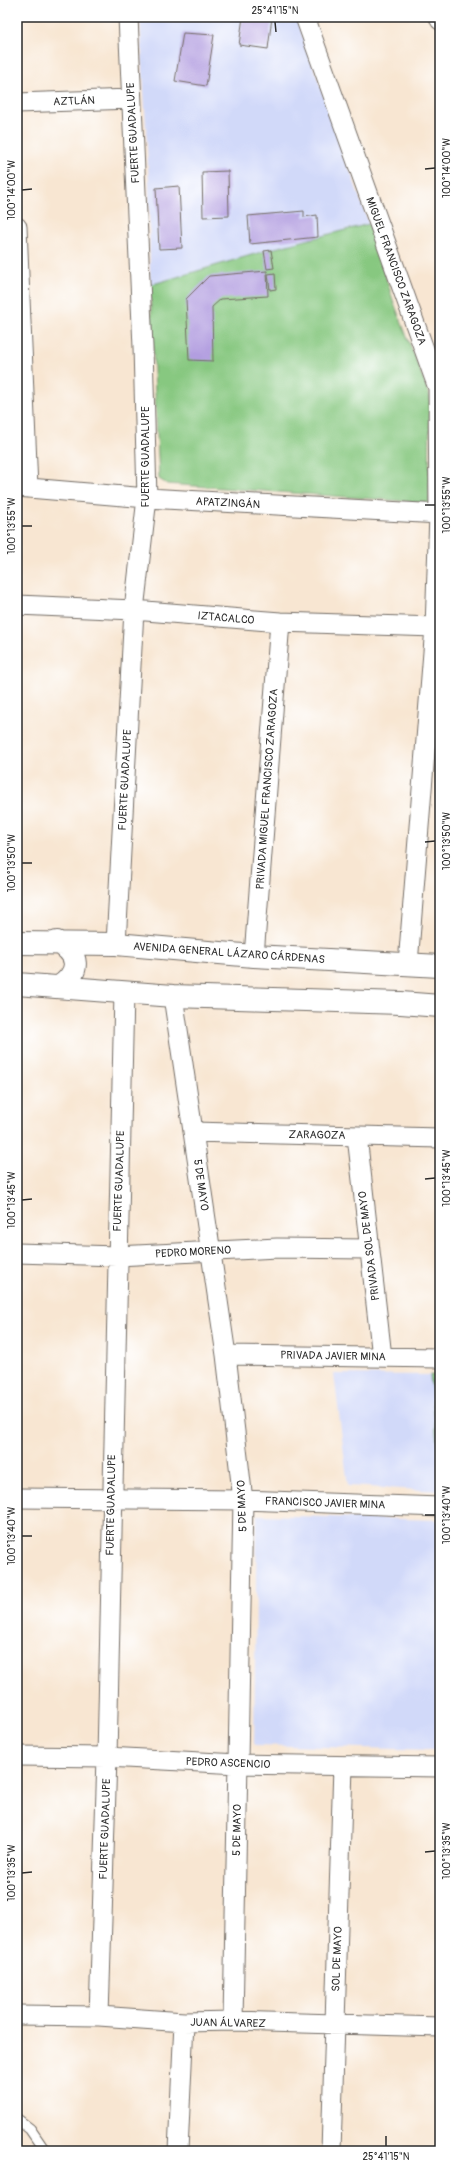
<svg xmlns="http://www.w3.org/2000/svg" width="457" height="2168" font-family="Pangolin,sans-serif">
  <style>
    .built { fill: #d1d9f9 }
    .green { fill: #87c880; stroke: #597a56 }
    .building { fill: #b29ee0 }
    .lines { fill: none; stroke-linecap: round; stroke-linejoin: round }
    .lane-casing { stroke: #736c65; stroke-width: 12 }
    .street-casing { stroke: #736c65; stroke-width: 21 }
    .secondary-casing { stroke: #736c65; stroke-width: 24 }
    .lane { stroke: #fff; stroke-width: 10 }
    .street { stroke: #fff; stroke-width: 19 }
    .secondary { stroke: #fff; stroke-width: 22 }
    .ticks { fill: none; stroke: #2b2b2b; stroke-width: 1.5 }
    .labels { text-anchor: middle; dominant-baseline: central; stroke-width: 3; stroke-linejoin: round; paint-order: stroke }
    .street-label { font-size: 11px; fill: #2b2b2b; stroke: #fff }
    .neatline { fill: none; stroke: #2b2b2b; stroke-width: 1.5 }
    .ticks-label { font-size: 10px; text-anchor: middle; fill: #2b2b2b }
  </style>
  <rect width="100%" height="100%" fill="#fff"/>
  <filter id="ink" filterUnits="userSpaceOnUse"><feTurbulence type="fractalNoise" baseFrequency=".025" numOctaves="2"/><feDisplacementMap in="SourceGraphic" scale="8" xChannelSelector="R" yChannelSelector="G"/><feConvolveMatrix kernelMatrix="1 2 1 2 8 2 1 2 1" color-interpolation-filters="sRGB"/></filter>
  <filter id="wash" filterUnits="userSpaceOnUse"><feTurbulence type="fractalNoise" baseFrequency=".012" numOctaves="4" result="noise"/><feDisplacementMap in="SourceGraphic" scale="16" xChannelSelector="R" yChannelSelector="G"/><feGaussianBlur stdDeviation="0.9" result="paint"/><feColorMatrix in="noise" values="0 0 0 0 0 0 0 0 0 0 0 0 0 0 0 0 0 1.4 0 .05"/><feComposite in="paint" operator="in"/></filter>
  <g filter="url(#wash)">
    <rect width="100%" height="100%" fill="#f8e6d2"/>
    <path class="built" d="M 140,17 L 296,17 L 369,224 L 275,248 L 150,285 L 149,184 Z
      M 334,1374 L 430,1375 L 440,1469 L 440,1491 L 348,1486 Z
      M 257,1515 L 440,1520 L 440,1742 L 433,1750 L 254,1745 Z"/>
    <path class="green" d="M 369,224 L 393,300 L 430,397 L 429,503 L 167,484 L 159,479 L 150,285 L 275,248 Z
      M 430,1375 L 440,1375 L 440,1469 Z"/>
    <g id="blocks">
      <path class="building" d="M 243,17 L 272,17 L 268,49 L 239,45 Z
        M 183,33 L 214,35 L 206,86 L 175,81 Z
        M 228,171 L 229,216 L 203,217 L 202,172 Z
        M 179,186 L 182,248 L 159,249 L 156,188 Z
        M 304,211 L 304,217 L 317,215 L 318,237 L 250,244 L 248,216 Z
        M 271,250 L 274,268 L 267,269 L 264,251 Z
        M 267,271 L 268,296 L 221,299 L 212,307 L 213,361 L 189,360 L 186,299 L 209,276 Z
        M 275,273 L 276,289 L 270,290 L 268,274 Z"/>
    </g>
  </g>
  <g filter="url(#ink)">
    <use href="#blocks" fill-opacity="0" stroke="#736c65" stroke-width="1"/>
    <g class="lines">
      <g class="lane-casing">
        <path id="lane" d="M 17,2119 L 30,2129 L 45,2151"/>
      </g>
      <g class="street-casing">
        <path id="street" d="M 305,17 L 438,388 L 439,514 L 435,627 L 408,964
          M 439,17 L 440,20
          M 17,103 L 131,99
          M 17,227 L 28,488
          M 17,487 L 147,498 L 440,514
          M 17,605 L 134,610 L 280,622 L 435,627
          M 116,944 L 134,610 L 147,498 L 143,347 L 128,17
          M 254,956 L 280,622
          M 173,996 L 226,1355 L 243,1500 L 233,2021
          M 193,1132 L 440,1138
          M 357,1136 L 382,1357
          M 17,1253 L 117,1256 L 277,1248 L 369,1249
          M 226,1355 L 440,1358
          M 17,1498 L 243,1500 L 440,1507
          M 17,1756 L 107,1757 L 238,1764 L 440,1767
          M 17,2015 L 99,2016 L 184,2022 L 233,2021 L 440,2027
          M 99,2016 L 107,1757 L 124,993
          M 178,2151 L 184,2022
          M 331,2151 L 343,1766"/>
      </g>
      <g class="secondary-casing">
        <path id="secondary" d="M 57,942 C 80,954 81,972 59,987
          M 17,943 L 116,944 L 254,956 L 440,966
          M 17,984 L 173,996 L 401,1003 L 440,1006"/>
      </g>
      <use href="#lane" class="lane"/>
      <use href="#street" class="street"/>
      <use href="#secondary" class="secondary"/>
    </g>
  </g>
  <path class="ticks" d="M 275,22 L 276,32M 425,169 L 435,168M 22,190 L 32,189M 425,505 L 435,505M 22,526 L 32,526M 425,842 L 435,841M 22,863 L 32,863M 425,1179 L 435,1178M 22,1200 L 32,1199M 425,1515 L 435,1515M 22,1536 L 32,1536M 425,1852 L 435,1851M 22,1873 L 32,1872M 386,2136 L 386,2146"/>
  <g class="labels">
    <g class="street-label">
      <text transform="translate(74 101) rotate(-2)">AZTLÁN</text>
      <text transform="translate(133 133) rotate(-93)">FUERTE GUADALUPE</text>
      <text transform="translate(396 271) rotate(70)">MIGUEL FRANCISCO ZARAGOZA</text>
      <text transform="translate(145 457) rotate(-90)">FUERTE GUADALUPE</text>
      <text transform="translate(228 503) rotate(3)">APATZINGÁN</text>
      <text transform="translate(226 618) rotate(5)">IZTACALCO</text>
      <text transform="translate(125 780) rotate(-87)">FUERTE GUADALUPE</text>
      <text transform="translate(267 789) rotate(-86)">PRIVADA MIGUEL FRANCISCO ZARAGOZA</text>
      <text transform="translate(229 953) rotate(4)">AVENIDA GENERAL LÁZARO CÁRDENAS</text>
      <text transform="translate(317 1135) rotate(1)">ZARAGOZA</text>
      <text transform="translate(119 1181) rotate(-88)">FUERTE GUADALUPE</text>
      <text transform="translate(201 1185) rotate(82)">5 DE MAYO</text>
      <text transform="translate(369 1246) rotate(-97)">PRIVADA SOL DE MAYO</text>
      <text transform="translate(193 1252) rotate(-3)">PEDRO MORENO</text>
      <text transform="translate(333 1356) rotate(1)">PRIVADA JAVIER MINA</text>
      <text transform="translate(325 1503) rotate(2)">FRANCISCO JAVIER MINA</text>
      <text transform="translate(111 1505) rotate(-89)">FUERTE GUADALUPE</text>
      <text transform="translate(242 1506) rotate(-92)">5 DE MAYO</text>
      <text transform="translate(228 1763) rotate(2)">PEDRO ASCENCIO</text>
      <text transform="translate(105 1829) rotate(-88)">FUERTE GUADALUPE</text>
      <text transform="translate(237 1830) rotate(-89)">5 DE MAYO</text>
      <text transform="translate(337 1959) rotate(-88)">SOL DE MAYO</text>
      <text transform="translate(228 2023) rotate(1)">JUAN ÁLVAREZ</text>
    </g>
  </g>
  <rect width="457" height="2168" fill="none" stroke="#fff" stroke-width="44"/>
  <rect x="22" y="22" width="413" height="2124" class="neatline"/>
  <g class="ticks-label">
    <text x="275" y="14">25°41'15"N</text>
    <text transform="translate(446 168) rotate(-90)" y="4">100°14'00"W</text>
    <text transform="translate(11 190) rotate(-90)" y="4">100°14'00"W</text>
    <text transform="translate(446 505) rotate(-90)" y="4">100°13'55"W</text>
    <text transform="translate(11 526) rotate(-90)" y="4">100°13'55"W</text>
    <text transform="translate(446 841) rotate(-90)" y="4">100°13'50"W</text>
    <text transform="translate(11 863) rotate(-90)" y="4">100°13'50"W</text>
    <text transform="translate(446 1178) rotate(-90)" y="4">100°13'45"W</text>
    <text transform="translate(11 1200) rotate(-90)" y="4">100°13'45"W</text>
    <text transform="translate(446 1515) rotate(-90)" y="4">100°13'40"W</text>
    <text transform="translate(11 1536) rotate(-90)" y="4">100°13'40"W</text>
    <text transform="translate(446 1851) rotate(-90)" y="4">100°13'35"W</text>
    <text transform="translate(11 1873) rotate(-90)" y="4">100°13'35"W</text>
    <text x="386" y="2160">25°41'15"N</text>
  </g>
</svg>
